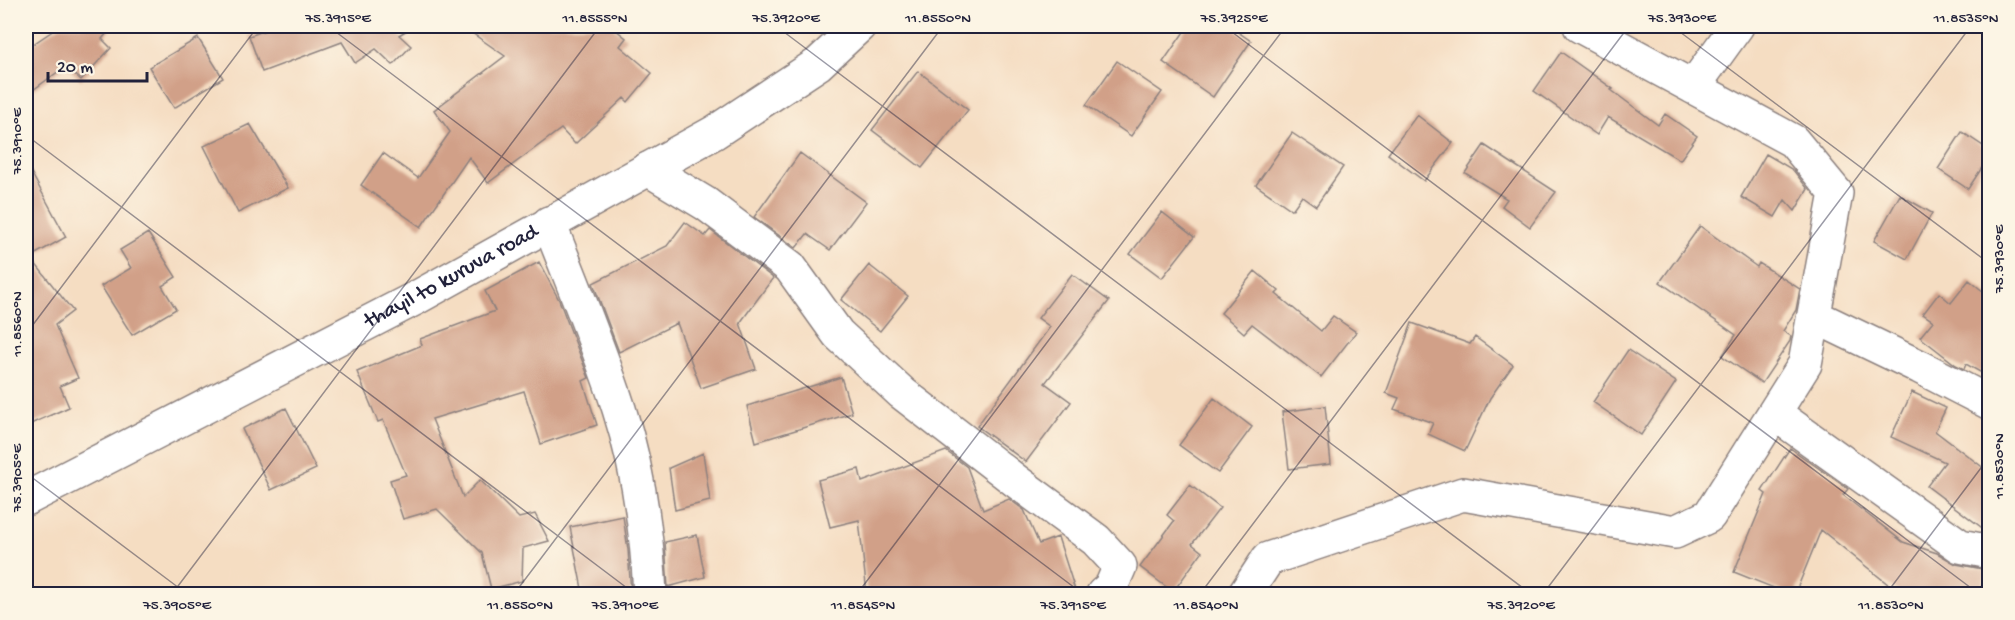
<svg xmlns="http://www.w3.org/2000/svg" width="2015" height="620" font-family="'Gochi Hand',sans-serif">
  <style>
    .building { fill: #d1a088 }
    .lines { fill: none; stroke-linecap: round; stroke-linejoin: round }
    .street-casing { stroke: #8c807e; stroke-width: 36 }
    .secondary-casing { stroke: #8c807e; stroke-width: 36 }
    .street { stroke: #fff; stroke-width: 33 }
    .secondary { stroke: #fff; stroke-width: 33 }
    .ticks { fill: none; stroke: #22223b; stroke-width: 1.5; stroke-opacity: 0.45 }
    .labels { text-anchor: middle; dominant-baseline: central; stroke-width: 4.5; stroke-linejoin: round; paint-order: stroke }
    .street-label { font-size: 22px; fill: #22223b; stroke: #fcf5e5 }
    .neatline { fill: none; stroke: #22223b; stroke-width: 2 }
    .ticks-label { font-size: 15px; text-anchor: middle; fill: #22223b }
  </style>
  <rect width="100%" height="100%" fill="#fcf5e5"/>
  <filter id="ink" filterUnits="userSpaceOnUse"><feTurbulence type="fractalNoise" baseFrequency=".0167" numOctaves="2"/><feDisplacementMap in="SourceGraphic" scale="12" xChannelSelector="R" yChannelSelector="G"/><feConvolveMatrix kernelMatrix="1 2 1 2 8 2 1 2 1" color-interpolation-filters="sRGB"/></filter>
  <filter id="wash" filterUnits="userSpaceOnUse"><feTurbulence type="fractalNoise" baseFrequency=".008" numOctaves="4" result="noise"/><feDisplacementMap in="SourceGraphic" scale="24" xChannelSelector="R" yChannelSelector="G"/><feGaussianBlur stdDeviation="1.35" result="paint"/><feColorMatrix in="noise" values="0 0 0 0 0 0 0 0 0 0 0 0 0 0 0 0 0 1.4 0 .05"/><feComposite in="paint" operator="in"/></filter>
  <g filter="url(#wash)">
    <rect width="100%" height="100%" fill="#f5ddc2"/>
    <g id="blocks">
      <path class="building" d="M 60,26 L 113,26 L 102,39 L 111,48 L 81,80 L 66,66 L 26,95 L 26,49 Z
        M 278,26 L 414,26 L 399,35 L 411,46 L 393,65 L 376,49 L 355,63 L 342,42 L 262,72 L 249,36 Z
        M 462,26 L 611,26 L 626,38 L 620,46 L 652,73 L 628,102 L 624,98 L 575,144 L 561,129 L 488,183 L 469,157 L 421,227 L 361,185 L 383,153 L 418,178 L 450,132 L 434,110 L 505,56 Z
        M 1188,26 L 1229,26 L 1251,41 L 1213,97 L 1163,62 Z
        M 198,38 L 223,78 L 174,108 L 149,67 Z
        M 1561,52 L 1613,89 L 1611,90 L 1658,125 L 1665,114 L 1697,136 L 1680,160 L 1608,117 L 1597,135 L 1534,91 Z
        M 1117,61 L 1162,92 L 1131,136 L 1086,105 Z
        M 918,71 L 968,110 L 922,168 L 872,130 Z
        M 1417,115 L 1453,143 L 1424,181 L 1388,154 Z
        M 250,124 L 288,188 L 238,213 L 204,146 Z
        M 1962,132 L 1989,150 L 1989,157 L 1968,189 L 1938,169 Z
        M 1292,133 L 1343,167 L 1316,206 L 1302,196 L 1292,210 L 1256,185 Z
        M 1484,145 L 1556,192 L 1530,227 L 1502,206 L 1507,199 L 1465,173 Z
        M 800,153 L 866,202 L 830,250 L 807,234 L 796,248 L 754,217 Z
        M 1766,154 L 1793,170 L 1808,189 L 1795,211 L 1785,200 L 1775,217 L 1741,197 Z
        M 26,163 L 66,237 L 30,257 L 73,311 L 55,325 L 78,378 L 60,386 L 69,407 L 26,426 Z
        M 1900,195 L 1932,213 L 1907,259 L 1874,241 Z
        M 1162,212 L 1194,237 L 1162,278 L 1130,254 Z
        M 685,222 L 705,236 L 710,230 L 773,278 L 740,323 L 756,369 L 701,388 L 677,323 L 619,352 L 593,283 L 667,246 Z
        M 1700,226 L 1757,267 L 1759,263 L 1800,289 L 1796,310 L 1783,331 L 1791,336 L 1790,341 L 1762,383 L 1722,356 L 1736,335 L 1660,282 Z
        M 148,233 L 176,277 L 162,286 L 176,309 L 132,335 L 101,286 L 131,268 L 120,250 Z
        M 539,262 L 559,300 L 585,368 L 589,378 L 583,381 L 597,425 L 541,444 L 524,391 L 432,419 L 463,497 L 480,480 L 519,518 L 535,514 L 549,541 L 523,548 L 522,581 L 491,589 L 482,553 L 437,509 L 403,519 L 390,480 L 406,475 L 383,420 L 378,422 L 357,372 L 422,345 L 420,339 L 495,311 L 485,291 Z
        M 869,265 L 908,296 L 880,331 L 841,300 Z
        M 1255,271 L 1279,291 L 1276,294 L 1321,331 L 1333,316 L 1356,332 L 1321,377 L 1252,324 L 1244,333 L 1221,313 Z
        M 1072,274 L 1109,301 L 1045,383 L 1071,402 L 1026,462 L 977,426 L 1050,327 L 1038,318 Z
        M 1969,280 L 1989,296 L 1989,377 L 1966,364 L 1964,369 L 1956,365 L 1920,337 L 1933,321 L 1923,314 L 1939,293 L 1951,303 Z
        M 1412,323 L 1470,344 L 1475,337 L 1513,365 L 1490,398 L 1465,451 L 1428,434 L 1433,423 L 1394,409 L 1399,398 L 1386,393 Z
        M 1628,350 L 1676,382 L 1641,435 L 1593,402 Z
        M 841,377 L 852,413 L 756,442 L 747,406 Z
        M 1912,392 L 1946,408 L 1935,431 L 1989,472 L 1989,533 L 1927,486 L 1945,462 L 1891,437 Z
        M 1214,398 L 1252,427 L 1218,473 L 1179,445 Z
        M 1325,406 L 1331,464 L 1289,469 L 1282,412 Z
        M 286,408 L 316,469 L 271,490 L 242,429 Z
        M 1790,448 L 1848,489 L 1843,495 L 1903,542 L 1937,553 L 1956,564 L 1988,570 L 1979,594 L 1905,594 L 1899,593 L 1821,530 L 1795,594 L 1789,594 L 1734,572 L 1766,494 L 1762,491 Z
        M 946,451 L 967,467 L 983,510 L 1009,499 L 1024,510 L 1039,544 L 1058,537 L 1075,590 L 1061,594 L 867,594 L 859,520 L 830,527 L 818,480 L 859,469 L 862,482 Z
        M 703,453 L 710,501 L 675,510 L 669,468 Z
        M 1190,485 L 1220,508 L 1192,544 L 1202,552 L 1173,592 L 1140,567 L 1174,521 L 1167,515 Z
        M 623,516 L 628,550 L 631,594 L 583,594 L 570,527 Z
        M 697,535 L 705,577 L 668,587 L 665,542 Z"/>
    </g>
  </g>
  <g filter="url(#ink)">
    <use href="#blocks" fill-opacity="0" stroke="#8c807e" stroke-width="1.5"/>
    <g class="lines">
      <g class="street-casing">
        <path id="street" d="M 1693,87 L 1737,26
          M 648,169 L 706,204 L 790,267 L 838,334 L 902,393 L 1016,481 L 1096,540 L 1120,566 L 1111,587 L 1103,594
          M 549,223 C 573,285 599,346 619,409 C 638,468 647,533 650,594
          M 1814,316 L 1920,367 L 1990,403
          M 1774,413 L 1960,546 L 1990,552
          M 1245,594 L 1268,559 L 1463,494 L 1675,532 L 1709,516 L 1805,364 L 1836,193 L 1793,141 L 1580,26"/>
      </g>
      <g class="secondary-casing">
        <g id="secondary">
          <path id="s1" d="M 26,499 L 416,298 L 715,132 L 818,64 L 859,26"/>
        </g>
      </g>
      <use href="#street" class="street"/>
      <use href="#secondary" class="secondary"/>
    </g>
  </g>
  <path class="ticks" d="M 328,26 L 1083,594M 776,26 L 1531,594M 1224,26 L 1979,594M 1672,26 L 1990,264M 26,135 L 635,594M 26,334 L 258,26M 26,473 L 187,594M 172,594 L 600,26M 514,594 L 943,26M 857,594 L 1286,26M 1200,594 L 1629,26M 1543,594 L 1971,26M 1886,594 L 1990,456"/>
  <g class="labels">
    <g class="street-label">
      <text stroke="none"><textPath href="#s1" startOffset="480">thayil to kuruva road</textPath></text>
    </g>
  </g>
  <rect width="2015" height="620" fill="none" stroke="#fcf5e5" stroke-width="66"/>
  <path d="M48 72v9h99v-9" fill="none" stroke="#22223b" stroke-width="3"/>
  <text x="57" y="72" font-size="18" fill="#22223b" stroke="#fcf5e5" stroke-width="4.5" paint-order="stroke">20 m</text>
  <rect x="33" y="33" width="1949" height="554" class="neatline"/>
  <g class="ticks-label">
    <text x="338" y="22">75.3915°E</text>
    <text x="595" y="22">11.8555°N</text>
    <text x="786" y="22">75.3920°E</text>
    <text x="938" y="22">11.8550°N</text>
    <text x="1234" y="22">75.3925°E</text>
    <text x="1682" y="22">75.3930°E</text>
    <text x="1966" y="22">11.8535°N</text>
    <text transform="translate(16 141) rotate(-90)" y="5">75.3910°E</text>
    <text transform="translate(1998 259) rotate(-90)" y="5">75.3930°E</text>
    <text transform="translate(16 324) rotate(-90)" y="5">11.8560°N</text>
    <text transform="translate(1998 466) rotate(-90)" y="5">11.8530°N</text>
    <text transform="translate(16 478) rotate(-90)" y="5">75.3905°E</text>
    <text x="177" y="609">75.3905°E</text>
    <text x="520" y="609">11.8550°N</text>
    <text x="625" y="609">75.3910°E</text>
    <text x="863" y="609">11.8545°N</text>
    <text x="1073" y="609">75.3915°E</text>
    <text x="1206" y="609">11.8540°N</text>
    <text x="1521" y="609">75.3920°E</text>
    <text x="1891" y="609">11.8530°N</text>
  </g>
</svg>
